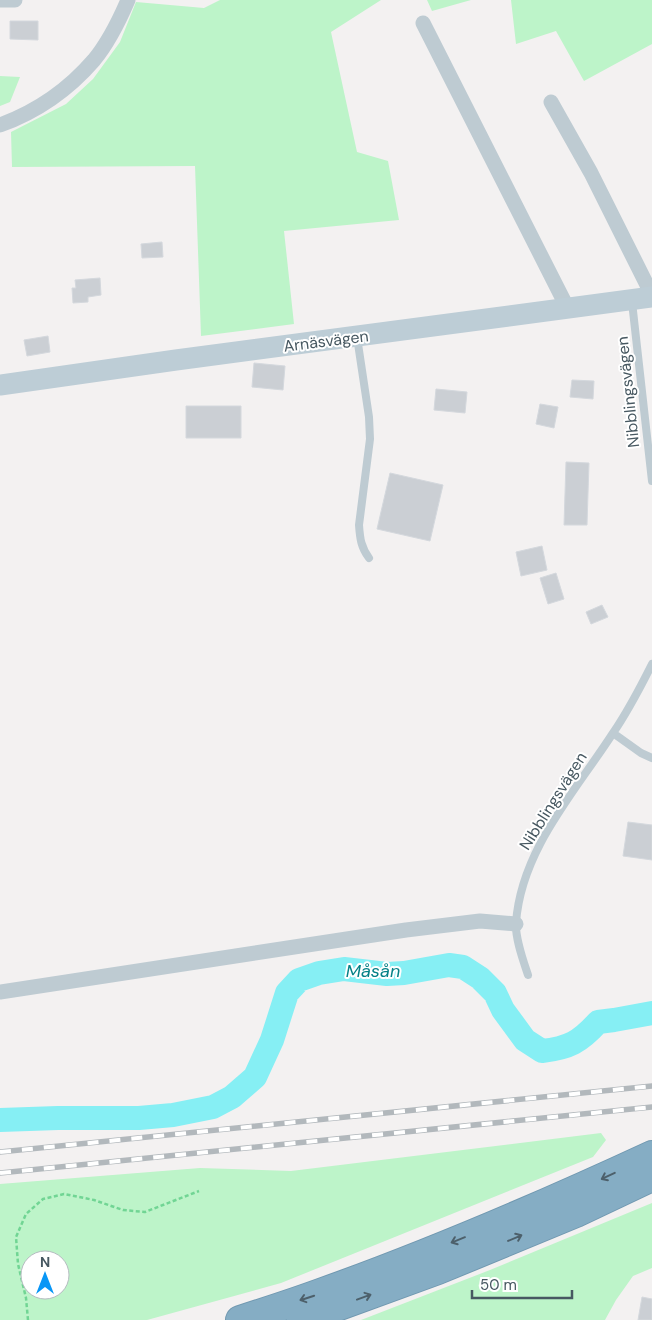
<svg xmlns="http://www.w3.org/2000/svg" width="652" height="1320" font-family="'DM Sans',sans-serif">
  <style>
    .green { fill: #bdf4c9; fill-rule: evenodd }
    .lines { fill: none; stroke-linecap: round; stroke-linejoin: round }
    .river { stroke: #86eff4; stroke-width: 24 }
    .building { fill: #cbcfd4; stroke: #d4d8dd }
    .highway-casing { stroke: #7098b0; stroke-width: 30 }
    .path { stroke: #71d594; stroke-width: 2.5; stroke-dasharray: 4 2.5; stroke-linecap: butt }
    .lane { stroke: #becbd2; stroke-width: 8 }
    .street { stroke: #becbd2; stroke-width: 15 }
    .secondary { stroke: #bdcdd6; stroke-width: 21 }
    .highway { stroke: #85adc4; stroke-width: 28 }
    .rail-casing { stroke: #b2b8bc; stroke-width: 5.5 }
    .rail { stroke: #fff; stroke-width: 4; stroke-dasharray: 11; stroke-linecap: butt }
    .oneway { stroke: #4d606b }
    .labels { text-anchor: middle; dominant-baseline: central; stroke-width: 4; stroke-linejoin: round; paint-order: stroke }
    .street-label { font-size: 16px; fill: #475861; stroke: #fff }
    .water-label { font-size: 18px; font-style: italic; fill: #058187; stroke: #fff }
  </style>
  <rect width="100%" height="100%" fill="#f3f1f1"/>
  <path class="green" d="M 220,0 L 381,0 L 331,32 L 357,152 L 388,161 L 399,220 L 284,231 L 294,324 L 201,336 L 195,166 L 12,167 L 11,132 L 66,104 L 93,79 L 120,42 L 136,2 L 204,8 Z
    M 427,0 L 471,0 L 432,11 Z
    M 511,0 L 652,0 L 652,44 L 584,81 L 556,31 L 516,44 Z
    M 0,76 L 20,77 L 10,102 L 0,106 Z
    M 601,1133 L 606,1140 L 593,1157 L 281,1283 L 147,1320 L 0,1320 L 0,1184 L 200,1168 L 291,1171 ZM 30,1260 L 60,1260 L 60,1290 L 30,1290 Z
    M 652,1203 L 652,1268 L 633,1276 L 616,1300 L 605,1320 L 361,1320 L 490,1270 Z"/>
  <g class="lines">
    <path class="river" d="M 0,1120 L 58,1118 L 139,1118 L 173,1115 L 213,1107 L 232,1097 L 255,1077 L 272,1040 L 287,993 L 299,980 L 319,973 L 344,969 L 387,974 L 404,973 L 449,965 L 463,967 L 480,978 L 495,993 L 503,1010 L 525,1040 L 542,1051 C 569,1048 580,1042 598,1022 L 614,1020 L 652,1013"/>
  </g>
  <path class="building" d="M 10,21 L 38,21 L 38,40 L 10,39 Z
    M 162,242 L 163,257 L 142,258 L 141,244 Z
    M 100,278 L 101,295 L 88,297 L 88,302 L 73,303 L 72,288 L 76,288 L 75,280 Z
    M 48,336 L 50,352 L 27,356 L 24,340 Z
    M 254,363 L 285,366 L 283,390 L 252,387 Z
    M 572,380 L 594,381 L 593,399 L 570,397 Z
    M 436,389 L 467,392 L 465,413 L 434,410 Z
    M 540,404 L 558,407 L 554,428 L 536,424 Z
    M 186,406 L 241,406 L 241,438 L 186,438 Z
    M 566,462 L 589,463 L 587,525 L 564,525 Z
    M 390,473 L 443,485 L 430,541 L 377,529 Z
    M 542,546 L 547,570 L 521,576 L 516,552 Z
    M 556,573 L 564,599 L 548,604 L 540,578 Z
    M 602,605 L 608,617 L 591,624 L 586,612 Z
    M 628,822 L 652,825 L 652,860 L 623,856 Z
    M 642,1297 L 652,1299 L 652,1320 L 638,1320 Z"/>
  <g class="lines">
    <g class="highway-casing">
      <path id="highway" d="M 240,1320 C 268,1311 296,1302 323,1292 C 435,1252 544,1205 652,1155
        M 301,1320 L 438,1270 L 576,1213 L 652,1177"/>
    </g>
    <path class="path" d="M 28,1320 L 26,1298 L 18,1264 L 16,1237 L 26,1214 L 43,1199 L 64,1194 L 94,1200 L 123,1210 L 145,1212 L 199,1191"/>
    <path class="lane" d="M 632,302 L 652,481
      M 357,337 L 369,417 L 370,439 L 359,525 C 360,539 361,547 369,558
      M 613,733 L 641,753 L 652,758
      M 528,975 C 523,960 515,938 516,923 C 521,850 575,792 613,733 C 628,711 640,688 652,664"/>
    <path class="street" d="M 0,0 L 15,0
      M 423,23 L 568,309
      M 551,102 L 591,173 L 652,295
      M 0,125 C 36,112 69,89 94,60 C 108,43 119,21 128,0
      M 0,992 L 406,930 L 480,921 L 516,924"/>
    <path class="secondary" d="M 0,385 L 176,360 L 652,297"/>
    <use href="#highway" class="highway"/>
    <g class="rail-casing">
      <path id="rail" d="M 0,1152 L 652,1086
        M 0,1173 L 652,1107"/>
    </g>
    <use href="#rail" class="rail"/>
  </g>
  <defs><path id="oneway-shaft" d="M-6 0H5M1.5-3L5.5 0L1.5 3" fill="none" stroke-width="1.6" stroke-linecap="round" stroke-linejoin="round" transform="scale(1.25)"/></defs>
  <g class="oneway">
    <use href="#oneway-shaft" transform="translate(608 1176) rotate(155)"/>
    <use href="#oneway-shaft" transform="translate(515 1238) rotate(-23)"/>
    <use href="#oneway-shaft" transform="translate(458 1240) rotate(158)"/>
    <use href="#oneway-shaft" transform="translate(364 1297) rotate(-20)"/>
    <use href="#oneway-shaft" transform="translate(307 1298) rotate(162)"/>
  </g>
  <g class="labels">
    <g class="street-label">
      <text transform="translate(326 341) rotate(-7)">Arnäsvägen</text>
      <text transform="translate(628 392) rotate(-96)">Nibblingsvägen</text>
      <text transform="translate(553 801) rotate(-58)">Nibblingsvägen</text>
    </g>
    <g class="water-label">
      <text x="373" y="971">Måsån</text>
    </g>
  </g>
  <g transform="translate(45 1275)"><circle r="24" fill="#ffffff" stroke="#b5bcc0"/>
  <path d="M0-4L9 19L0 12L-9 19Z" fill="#0896f6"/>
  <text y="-8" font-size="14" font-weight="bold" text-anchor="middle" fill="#475861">N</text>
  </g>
  <path d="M472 1290v8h100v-8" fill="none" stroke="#475861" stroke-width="2.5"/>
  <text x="480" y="1290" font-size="15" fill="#475861" stroke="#ffffff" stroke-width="4" paint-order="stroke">50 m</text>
</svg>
